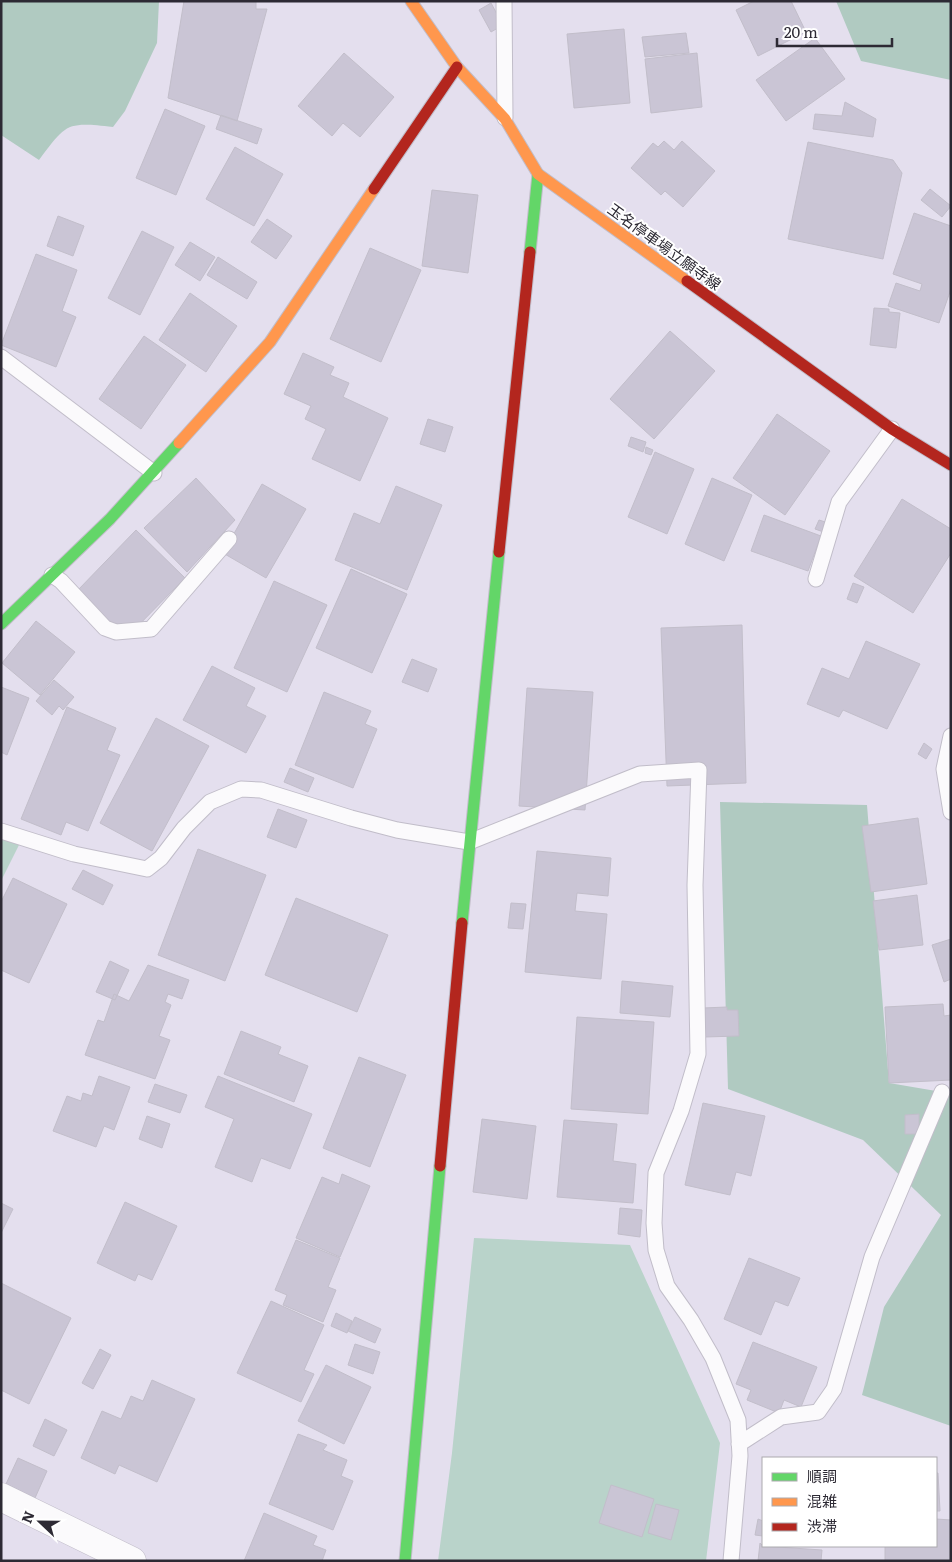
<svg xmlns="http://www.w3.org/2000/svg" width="952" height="1562" font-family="Literata,'Noto Sans JP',serif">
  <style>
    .green { fill: #b9d3ca }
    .forest { fill: #b0cac1 }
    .building { fill: #cac5d5; stroke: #c2beca }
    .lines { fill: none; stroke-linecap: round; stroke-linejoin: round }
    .lane-casing { stroke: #c1bdc9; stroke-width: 17 }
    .street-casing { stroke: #c1bdc9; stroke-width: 29 }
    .fast-casing { stroke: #c1bdc9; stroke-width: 13 }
    .slow-casing { stroke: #c1bdc9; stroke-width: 13 }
    .jam-casing { stroke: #c1bdc9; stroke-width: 13 }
    .lane { stroke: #fbfafc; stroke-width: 15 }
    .street { stroke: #fbfafc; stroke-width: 28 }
    .fast { stroke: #63d668; stroke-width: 11 }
    .slow { stroke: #ff974d; stroke-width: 11 }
    .jam { stroke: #b3261e; stroke-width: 11 }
    .labels { text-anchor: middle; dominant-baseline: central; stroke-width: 4; stroke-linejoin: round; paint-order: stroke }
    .street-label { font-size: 15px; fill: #2d2a34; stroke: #fff }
  </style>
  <rect width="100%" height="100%" fill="#e4dfee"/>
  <path class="green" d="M 1,831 L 23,837 L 1,881 Z
    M 474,1238 L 630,1245 L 720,1443 L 706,1561 L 438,1561 L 452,1453 Z"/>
  <path class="forest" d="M 1,1 L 159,1 L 157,43 L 125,111 L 113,127 C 66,122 67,123 39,160 L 1,135 Z
    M 836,1 L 951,1 L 951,80 L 861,61 Z
    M 720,802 L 867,805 L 889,1083 L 942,1092 L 951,1096 L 951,1426 L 862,1395 L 884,1307 L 941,1215 L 863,1140 L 728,1089 Z"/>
  <path class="building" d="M 184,1 L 256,1 L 256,9 L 267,9 L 237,121 L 168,98 Z
    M 754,1 L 791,1 L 806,32 L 758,56 L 736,10 Z
    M 491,3 L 503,25 L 491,32 L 479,10 Z
    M 624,29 L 630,103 L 574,108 L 567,34 Z
    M 686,33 L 689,53 L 645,57 L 642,37 Z
    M 815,38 L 845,79 L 786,121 L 756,80 Z
    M 344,53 L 394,97 L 360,137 L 343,123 L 332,136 L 298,106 Z
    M 697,53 L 702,107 L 651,113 L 645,59 Z
    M 845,102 L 876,119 L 873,137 L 813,129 L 815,114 L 842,116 Z
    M 165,109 L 205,126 L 176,195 L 136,178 Z
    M 221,115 L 262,129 L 257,144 L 216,129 Z
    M 664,141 L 674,150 L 682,141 L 715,171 L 683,207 L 665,191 L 661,195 L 631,168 L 653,143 L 658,147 Z
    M 808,142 L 893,160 L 902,173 L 883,259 L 788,239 Z
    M 235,147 L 283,174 L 254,226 L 206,199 Z
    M 930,189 L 951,206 L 942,217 L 921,200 Z
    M 432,190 L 478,195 L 468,273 L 422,266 Z
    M 914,213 L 951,226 L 951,289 L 939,323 L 888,306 L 896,283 L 920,291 L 922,284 L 893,274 Z
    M 58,216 L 84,226 L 73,256 L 47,246 Z
    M 267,219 L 292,236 L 276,259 L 251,242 Z
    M 142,231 L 174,247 L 140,315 L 108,298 Z
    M 190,242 L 215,257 L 200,281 L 175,265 Z
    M 370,248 L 421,270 L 381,362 L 330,339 Z
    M 36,254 L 77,270 L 62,311 L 76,317 L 56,367 L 1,345 Z
    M 218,257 L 257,282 L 247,299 L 207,275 Z
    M 190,293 L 237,326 L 206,372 L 159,340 Z
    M 874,308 L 889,309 L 889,312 L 900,313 L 896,348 L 870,345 Z
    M 670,331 L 715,371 L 654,439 L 610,399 Z
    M 144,336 L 186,365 L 141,429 L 99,399 Z
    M 303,353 L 334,367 L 330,375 L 349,383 L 343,397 L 388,418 L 360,481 L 312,459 L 326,429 L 305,419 L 311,406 L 284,394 Z
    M 777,414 L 830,451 L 785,515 L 733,478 Z
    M 428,419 L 453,427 L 445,452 L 420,444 Z
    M 631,437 L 646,442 L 643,452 L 628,446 Z
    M 646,447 L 653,450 L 651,455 L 645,453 Z
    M 655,452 L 694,469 L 667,534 L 628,517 Z
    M 196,478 L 235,520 L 187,572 L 144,528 Z
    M 712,478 L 752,495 L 724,561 L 685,544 Z
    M 262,484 L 306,509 L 266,578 L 223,553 Z
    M 396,486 L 442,505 L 407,590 L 335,560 L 354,513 L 380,524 Z
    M 902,499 L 951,529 L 951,553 L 913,613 L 854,576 Z
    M 764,515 L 821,536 L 808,571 L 751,551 Z
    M 819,520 L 835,525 L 832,535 L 815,529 Z
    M 136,530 L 185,578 L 126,638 L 78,590 Z
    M 351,569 L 407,594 L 372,673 L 316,648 Z
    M 274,581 L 327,605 L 287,692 L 234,668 Z
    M 853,583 L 864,587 L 857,603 L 847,599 Z
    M 36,621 L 75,652 L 40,695 L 2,663 Z
    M 742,625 L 746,783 L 667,786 L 661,628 Z
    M 866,641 L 920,664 L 887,729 L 843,710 L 839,717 L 807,704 L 822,668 L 849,679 Z
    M 412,659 L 437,669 L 428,692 L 402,682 Z
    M 212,666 L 255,688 L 246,706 L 266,716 L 246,753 L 183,720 Z
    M 54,680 L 74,697 L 63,710 L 59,706 L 52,715 L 36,701 Z
    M 1,687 L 29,698 L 7,755 L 1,752 Z
    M 527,688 L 593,692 L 585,810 L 519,806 Z
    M 324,692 L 371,711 L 365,724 L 377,729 L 353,788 L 295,765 Z
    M 67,707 L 116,728 L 107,750 L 120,755 L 88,831 L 66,822 L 61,835 L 21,819 Z
    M 156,718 L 209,746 L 152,851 L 100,823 Z
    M 924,743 L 932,749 L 926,759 L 918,754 Z
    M 290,768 L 314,778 L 308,792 L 284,782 Z
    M 278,809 L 307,820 L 296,848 L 267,837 Z
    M 918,818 L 927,884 L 871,892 L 862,826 Z
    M 198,849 L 266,875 L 225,981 L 158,955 Z
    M 537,851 L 611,858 L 608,896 L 577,893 L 575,911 L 607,914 L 601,979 L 525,972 Z
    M 83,870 L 113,885 L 103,905 L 72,889 Z
    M 13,878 L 67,904 L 29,983 L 1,970 L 1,902 Z
    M 917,895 L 923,945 L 879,950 L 873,901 Z
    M 296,898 L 388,935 L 357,1012 L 265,975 Z
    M 511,903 L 526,904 L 523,929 L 508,928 Z
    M 951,939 L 951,979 L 944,982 L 932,945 Z
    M 110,961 L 129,970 L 115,1000 L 96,992 Z
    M 148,965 L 189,980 L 182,999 L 168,994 L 165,1002 L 171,1005 L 159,1036 L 170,1040 L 155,1079 L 85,1055 L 98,1020 L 104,1022 L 114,994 L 129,1001 Z
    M 622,981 L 673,986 L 670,1017 L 620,1013 Z
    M 943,1004 L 944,1016 L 951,1015 L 951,1080 L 889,1083 L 885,1007 Z
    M 727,1007 L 727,1010 L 738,1010 L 739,1036 L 704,1037 L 703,1008 Z
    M 577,1017 L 654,1022 L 648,1114 L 571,1109 Z
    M 241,1031 L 281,1047 L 278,1054 L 308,1066 L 294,1102 L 224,1074 Z
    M 359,1057 L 406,1075 L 370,1167 L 323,1148 Z
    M 99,1076 L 130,1087 L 114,1130 L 104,1126 L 96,1147 L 53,1131 L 67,1096 L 81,1101 L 83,1093 L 92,1096 Z
    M 218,1076 L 312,1114 L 290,1169 L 261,1158 L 252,1182 L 215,1167 L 234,1119 L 205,1107 Z
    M 155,1084 L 187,1095 L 180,1113 L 148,1102 Z
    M 703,1103 L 765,1116 L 751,1176 L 736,1172 L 730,1195 L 685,1185 Z
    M 919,1114 L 919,1134 L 905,1134 L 905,1115 Z
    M 147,1116 L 170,1124 L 162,1148 L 139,1139 Z
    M 482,1119 L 536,1126 L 527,1199 L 473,1192 Z
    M 564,1120 L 617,1124 L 613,1161 L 636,1164 L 633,1203 L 557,1197 Z
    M 342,1174 L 370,1186 L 340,1257 L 296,1238 L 322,1177 L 339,1184 Z
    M 125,1202 L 177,1226 L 152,1280 L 138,1274 L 135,1281 L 97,1263 Z
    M 1,1203 L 13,1209 L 1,1233 Z
    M 620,1208 L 642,1210 L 640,1237 L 618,1234 Z
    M 296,1240 L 340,1258 L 328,1287 L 336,1290 L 323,1322 L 283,1305 L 287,1295 L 275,1290 Z
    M 749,1258 L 800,1278 L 788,1306 L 775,1301 L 761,1335 L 724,1319 Z
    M 1,1283 L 71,1318 L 29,1404 L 1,1390 Z
    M 271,1301 L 324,1325 L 304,1370 L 314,1374 L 301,1402 L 237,1373 Z
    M 336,1313 L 352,1321 L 347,1333 L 331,1326 Z
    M 355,1317 L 381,1329 L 375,1343 L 348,1331 Z
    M 753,1342 L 817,1367 L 801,1407 L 784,1400 L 779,1413 L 747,1400 L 751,1390 L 736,1384 Z
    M 355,1344 L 380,1352 L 373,1374 L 348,1365 Z
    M 100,1349 L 111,1355 L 93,1389 L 82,1383 Z
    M 326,1365 L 371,1387 L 344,1444 L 298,1421 Z
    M 152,1380 L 195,1399 L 157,1482 L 119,1465 L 115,1474 L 81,1458 L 102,1411 L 121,1419 L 131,1396 L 143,1401 Z
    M 45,1419 L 67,1430 L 54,1456 L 33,1446 Z
    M 298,1434 L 327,1445 L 323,1450 L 347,1460 L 341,1476 L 353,1481 L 333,1530 L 269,1504 Z
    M 18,1458 L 47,1471 L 35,1498 L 6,1484 Z
    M 936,1473 L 938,1473 L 940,1511 L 936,1511 Z
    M 611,1485 L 654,1499 L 642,1537 L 599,1523 Z
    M 656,1504 L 679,1510 L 671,1540 L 648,1533 Z
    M 264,1513 L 317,1536 L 313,1545 L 326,1550 L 322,1561 L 244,1561 Z
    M 758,1519 L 763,1521 L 763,1536 L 755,1535 Z
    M 936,1519 L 951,1520 L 951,1561 L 885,1561 L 885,1546 L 936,1546 Z
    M 760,1543 L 763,1546 L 822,1550 L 821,1561 L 758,1561 Z"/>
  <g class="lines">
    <g class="lane-casing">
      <path id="lane" d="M 504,1 L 505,118
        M 1,357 L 154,473
        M 52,575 L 61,581 L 105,628 L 116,632 L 151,629 L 229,539
        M 816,579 L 839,502 L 892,429
        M 951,736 L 944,769 L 951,812
        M 1,831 L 74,854 L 147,869 L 161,858 L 184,828 L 210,802 L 241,789 L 261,790 L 351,818 L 397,830 L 469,842 L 640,774 L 699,770 L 695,885 L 698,1054 L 681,1111 L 656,1173 L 654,1223 L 656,1250 L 667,1286 L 691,1320 L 713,1358 L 738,1420 L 740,1456 L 731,1561
        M 739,1444 L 781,1417 L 818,1412 L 834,1389 L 872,1257 L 942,1092"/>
    </g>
    <g class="street-casing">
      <path id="street" d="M 1,1497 L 132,1561"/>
    </g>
    <g class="fast-casing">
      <path id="fast" d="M 530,252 L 538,174
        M 1,624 L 110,519 L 179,443
        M 462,923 L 499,552
        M 405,1561 L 440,1166"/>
    </g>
    <g class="slow-casing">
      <path id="slow" d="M 411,1 L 457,67 L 505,119 L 538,174 L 687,281
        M 179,443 L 270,342 L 374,189"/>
    </g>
    <g class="jam-casing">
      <path id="jam" d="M 374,189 L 457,67
        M 687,281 L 892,429 L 951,465
        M 499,552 L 530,252
        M 440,1166 L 462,923"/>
    </g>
    <use href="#lane" class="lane"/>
    <use href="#street" class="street"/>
    <use href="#fast" class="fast"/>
    <use href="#slow" class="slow"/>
    <use href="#jam" class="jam"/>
  </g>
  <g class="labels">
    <g class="street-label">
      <text transform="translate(665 246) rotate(36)">玉名停車場立願寺線</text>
    </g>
  </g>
  <rect width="952" height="1562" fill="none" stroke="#2d2a34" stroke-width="5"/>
  <rect x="762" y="1457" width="175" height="90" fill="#ffffff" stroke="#abaaae"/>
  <rect x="772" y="1473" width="25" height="8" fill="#63d668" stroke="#abaaae"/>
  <text x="807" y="1482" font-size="15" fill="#2d2a34">順調</text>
  <rect x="772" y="1498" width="25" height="8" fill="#ff974d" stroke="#abaaae"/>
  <text x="807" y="1507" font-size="15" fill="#2d2a34">混雑</text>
  <rect x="772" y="1523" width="25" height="8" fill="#b3261e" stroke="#abaaae"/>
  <text x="807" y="1532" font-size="15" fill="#2d2a34">渋滞</text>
  <g transform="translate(40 1522) rotate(292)" stroke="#ffffff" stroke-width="4" paint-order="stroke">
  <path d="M0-4L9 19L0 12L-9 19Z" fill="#2d2a34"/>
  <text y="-8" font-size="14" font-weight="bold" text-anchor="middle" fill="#2d2a34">N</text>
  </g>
  <path d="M777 38v8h115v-8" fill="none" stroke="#2d2a34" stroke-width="2.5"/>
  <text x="784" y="38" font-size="15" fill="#2d2a34" stroke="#ffffff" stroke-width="4" paint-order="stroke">20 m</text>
</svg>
